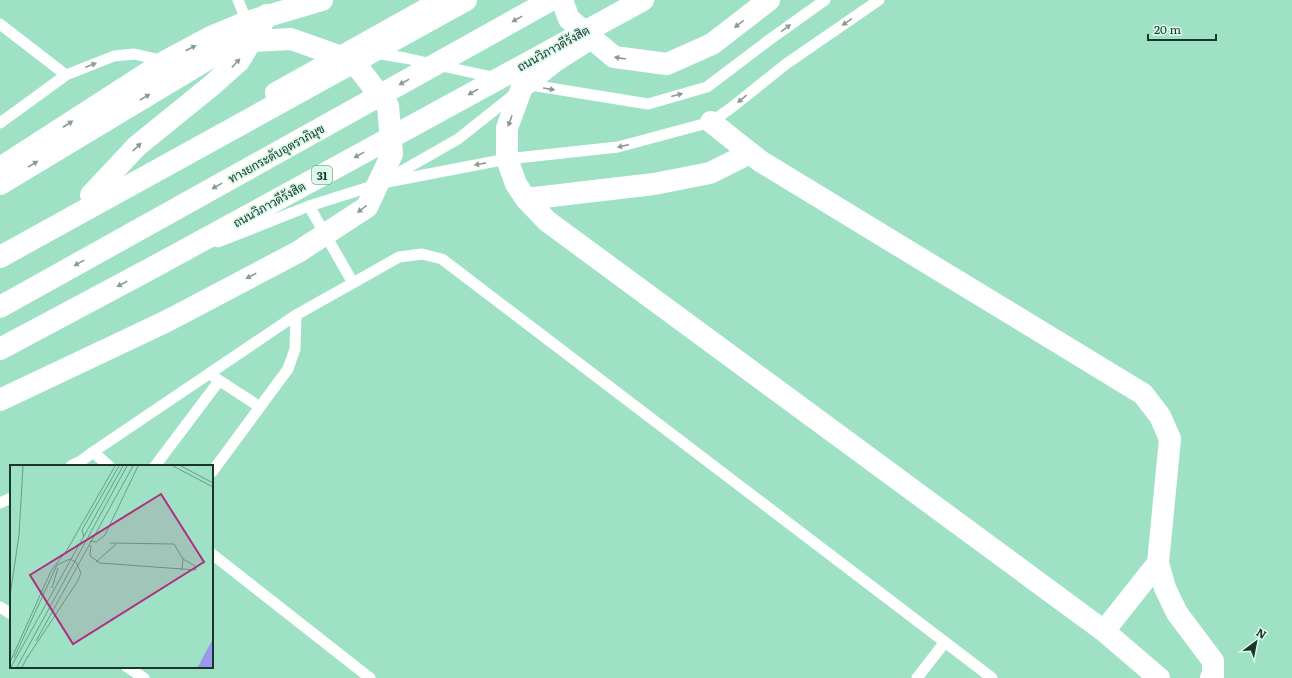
<svg xmlns="http://www.w3.org/2000/svg" width="1292" height="678" font-family="Literata,Sarabun,serif">
  <style>
    .lines { fill: none; stroke-linecap: round; stroke-linejoin: round }
    .service { stroke: #fff; stroke-width: 11 }
    .minor { stroke: #fff; stroke-width: 22 }
    .secondary { stroke: #fff; stroke-width: 22 }
    .trunk { stroke: #fff; stroke-width: 22 }
    .motorway { stroke: #fff; stroke-width: 22 }
    .oneway { fill: #8c9a94 }
    .labels { text-anchor: middle; dominant-baseline: central; stroke-width: 3.5; stroke-linejoin: round; paint-order: stroke }
    .shield { fill: #dafaeb; stroke: #547064; stroke-width: 1 }
    .shield-label { font-size: 11px; font-weight: bold; fill: #1a352a }
    .street-label { font-size: 12px; fill: #1a352a; stroke: #dafaeb }
    .inset-road { fill: none; stroke: #6a9c86; stroke-width: 1 }
    .view { fill: #ad3081; fill-opacity: 0.15; stroke: #ad3081; stroke-width: 2 }
    .inset-edge { fill: none; stroke: #1a352a; stroke-width: 2 }
  </style>
  <rect width="100%" height="100%" fill="#9fe1c4"/>
  <g class="lines">
    <path class="service" d="M 238,0 L 247,22
      M 0,24 L 66,75
      M 375,53 L 405,58 L 497,78
      M 525,84 L 648,104 L 707,87 L 769,40 L 825,0
      M 0,123 L 66,75 L 114,56 L 134,54 L 165,61
      M 388,179 L 458,139 L 516,93
      M 218,242 L 309,206 L 382,183 L 507,159 L 618,147 L 711,122 L 731,108 L 786,64 L 879,0
      M 353,283 L 399,257 L 422,254 L 442,259 L 992,678
      M 214,377 L 260,407
      M 93,452 L 109,466
      M 71,466 L 81,461 L 93,452 L 296,315
      M 155,466 L 219,381
      M 212,472 L 288,369 L 295,349 L 296,315 L 353,283 L 309,206
      M 0,503 L 11,498
      M 212,554 L 370,678
      M 0,607 L 11,614
      M 127,667 L 144,678
      M 917,678 L 945,642"/>
    <path class="minor" d="M 585,42 L 555,61 L 522,87 L 507,128 L 507,159 L 516,184 L 526,199 L 547,221 L 1104,631 L 1159,678
      M 711,122 L 760,161 L 1143,394 L 1160,416 L 1170,439 L 1158,563 L 1104,631
      M 526,199 L 654,184 L 710,173 L 750,153
      M 1158,563 L 1165,588 L 1177,613 L 1213,661 L 1213,676 L 1211,678"/>
    <path class="secondary" d="M 562,0 L 569,19 L 614,57 L 667,64 L 712,44 L 769,0
      M 0,168 L 166,61 L 211,37 L 247,22 L 322,0"/>
    <path class="trunk" d="M 276,93 L 443,0
      M 0,184 L 236,42 L 291,39 L 353,61 L 388,106 L 392,154 L 367,207 L 298,252 L 167,321 L 0,400
      M 91,195 L 137,146 L 211,86 L 239,61 L 267,15
      M 0,349 L 150,269 L 643,0"/>
    <path class="motorway" d="M 0,257 L 466,0
      M 0,307 L 551,0"/>
  </g>
  <defs><path id="oneway-solid" d="M-6-.8H1V-3.2L6.5 0L1 3.2V.8H-6Z"/></defs>
  <g class="oneway">
    <use href="#oneway-solid" transform="translate(517 19) rotate(151)"/>
    <use href="#oneway-solid" transform="translate(847 22) rotate(146)"/>
    <use href="#oneway-solid" transform="translate(739 24) rotate(142)"/>
    <use href="#oneway-solid" transform="translate(786 28) rotate(-36)"/>
    <use href="#oneway-solid" transform="translate(191 48) rotate(-28)"/>
    <use href="#oneway-solid" transform="translate(620 58) rotate(-171)"/>
    <use href="#oneway-solid" transform="translate(236 63) rotate(-47)"/>
    <use href="#oneway-solid" transform="translate(91 65) rotate(-21)"/>
    <use href="#oneway-solid" transform="translate(404 82) rotate(151)"/>
    <use href="#oneway-solid" transform="translate(549 89) rotate(9)"/>
    <use href="#oneway-solid" transform="translate(473 92) rotate(151)"/>
    <use href="#oneway-solid" transform="translate(677 95) rotate(-15)"/>
    <use href="#oneway-solid" transform="translate(145 97) rotate(-31)"/>
    <use href="#oneway-solid" transform="translate(742 99) rotate(141)"/>
    <use href="#oneway-solid" transform="translate(510 121) rotate(110)"/>
    <use href="#oneway-solid" transform="translate(68 124) rotate(-33)"/>
    <use href="#oneway-solid" transform="translate(623 146) rotate(167)"/>
    <use href="#oneway-solid" transform="translate(137 147) rotate(-43)"/>
    <use href="#oneway-solid" transform="translate(359 155) rotate(151)"/>
    <use href="#oneway-solid" transform="translate(33 164) rotate(-31)"/>
    <use href="#oneway-solid" transform="translate(480 164) rotate(169)"/>
    <use href="#oneway-solid" transform="translate(217 186) rotate(151)"/>
    <use href="#oneway-solid" transform="translate(362 209) rotate(143)"/>
    <use href="#oneway-solid" transform="translate(79 263) rotate(151)"/>
    <use href="#oneway-solid" transform="translate(251 276) rotate(152)"/>
    <use href="#oneway-solid" transform="translate(122 284) rotate(152)"/>
  </g>
  <g class="labels">
    <rect class="shield" x="312" y="166" width="20" height="18" rx="3"/>
    <g class="shield-label">
      <text x="322" y="175">31</text>
    </g>
    <g class="street-label">
      <text transform="translate(553 48) rotate(-29)">ถนนวิภาวดีรังสิต</text>
      <text transform="translate(276 153) rotate(-29)">ทางยกระดับอุตราภิมุข</text>
      <text transform="translate(269 204) rotate(-29)">ถนนวิภาวดีรังสิต</text>
    </g>
  </g>
  <g transform="translate(10 465)">
    <rect width="203" height="203" fill="#9fe1c4"/>
    <path d="M 203,174 L 203,202 L 188,202 L 194,190 Z" fill="#9c98ed"/>
    <path class="inset-road" d="M 163,1 L 203,22M 171,1 L 203,18M 74,72 L 72,65 L 109,1M 80,76 L 86,77 L 95,70 L 128,1M 100,78 L 164,79 L 173,94 L 172,105M 81,80 L 80,91 L 90,98 L 186,105 L 185,101 L 173,94M 86,97 L 106,79M 42,123 L 48,103M 0,131 L 9,70 L 13,1M 26,176 L 123,1M 4,193 L 47,100 L 60,94 L 66,97 L 71,108 L 67,117 L 17,193M 0,197 L 41,106 L 57,85 L 105,1M 1,202 L 113,1M 7,202 L 117,1M 12,202 L 18,191"/>
    <path class="view" d="M 151,29 L 194,97 L 63,179 L 20,110 Z"/>
    <rect width="203" height="203" class="inset-edge"/>
  </g>
  <g transform="translate(1256 642) rotate(32)" stroke="#dafaeb" stroke-width="3" paint-order="stroke">
  <path d="M0-3L7 15L0 10L-7 15Z" fill="#1a352a"/>
  <text y="-6" font-size="11" font-weight="bold" text-anchor="middle" fill="#1a352a">N</text>
  </g>
  <path d="M1148 34v6h68v-6" fill="none" stroke="#1a352a" stroke-width="2"/>
  <text x="1154" y="34" font-size="12" fill="#1a352a" stroke="#dafaeb" stroke-width="3" paint-order="stroke">20 m</text>
</svg>
